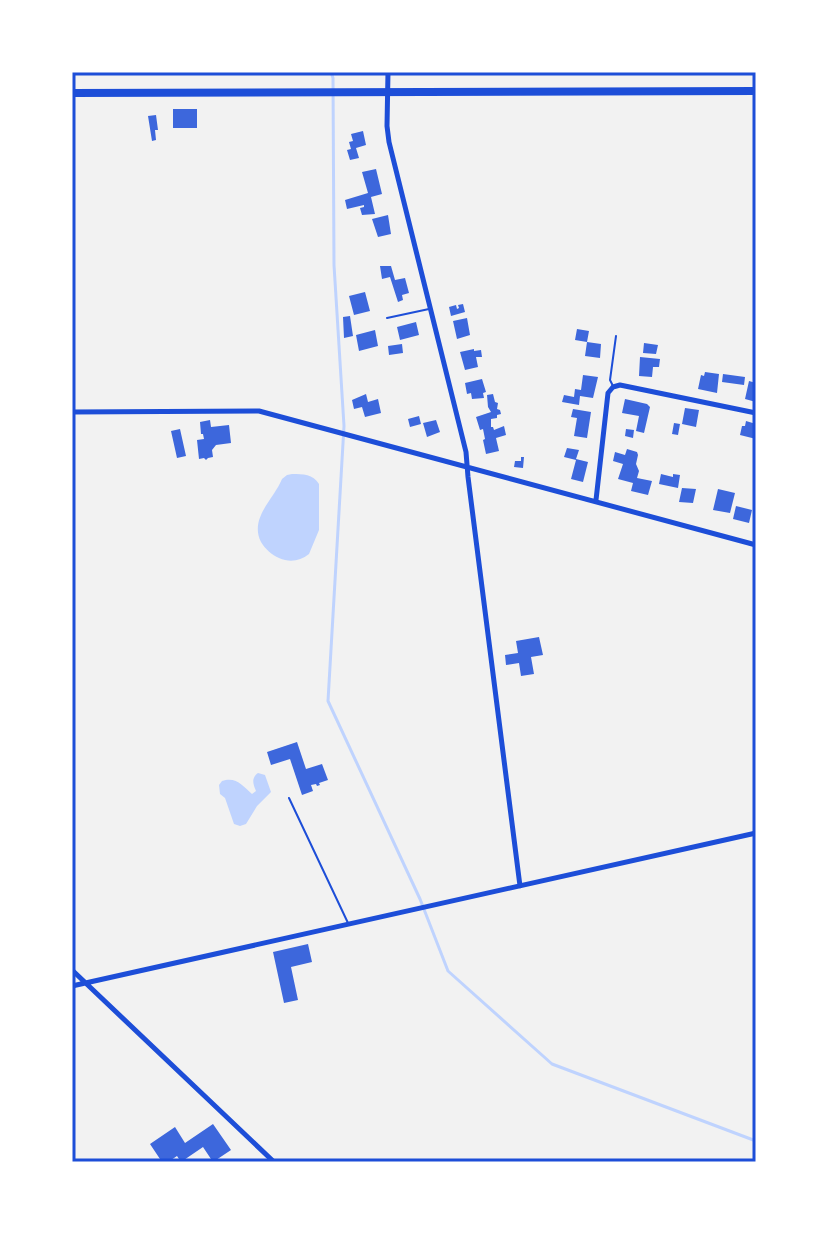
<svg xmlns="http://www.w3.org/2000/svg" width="828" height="1234" font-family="'Source Sans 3',sans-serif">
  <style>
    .water { fill: #bfd3fe }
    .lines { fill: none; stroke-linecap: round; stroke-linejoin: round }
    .stream { stroke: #bfd3fe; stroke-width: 3 }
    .building { fill: #3d67dc }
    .service { stroke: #1d4ed8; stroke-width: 2 }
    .minor { stroke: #1d4ed8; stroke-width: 5 }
    .primary { stroke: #1d4ed8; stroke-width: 8 }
    .neatline { fill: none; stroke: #1d4ed8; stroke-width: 3 }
  </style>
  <rect width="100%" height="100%" fill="#f2f2f2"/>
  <path class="water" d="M 292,474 C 303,474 313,474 319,484 L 319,530 L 309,554 C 300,561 290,563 279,558 C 272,555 265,549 261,542 C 249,518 274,499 282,479 L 287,475 Z
    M 258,773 L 265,775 L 271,792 L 257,806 L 246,824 L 240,826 L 234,824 L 225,798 L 220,794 L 219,785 L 222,781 C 236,776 243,786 252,794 L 256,791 C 253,784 251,778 258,773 Z"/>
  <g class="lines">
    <path class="stream" d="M 331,72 L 333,78 L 334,265 L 344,426 L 328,701 L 420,899 L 448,971 L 552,1064 L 756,1141"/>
  </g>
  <path class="building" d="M 173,109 L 197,109 L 197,128 L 173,128 Z
    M 156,115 L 158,130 L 155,130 L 156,140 L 152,141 L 148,116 Z
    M 363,131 L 366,145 L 356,148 L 359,158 L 350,160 L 347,150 L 351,149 L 349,142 L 353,141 L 351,134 Z
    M 376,169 L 382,194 L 371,197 L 375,214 L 362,215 L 360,208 L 364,207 L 364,205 L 347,209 L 345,200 L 368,193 L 362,172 Z
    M 388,215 L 391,234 L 378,237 L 372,219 Z
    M 380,266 L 391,266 L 395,280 L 405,278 L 409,293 L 402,295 L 403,300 L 398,302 L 390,277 L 382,279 Z
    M 365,292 L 370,311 L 354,315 L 349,296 Z
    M 463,304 L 465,312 L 451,316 L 449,307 L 456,305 L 457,309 L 459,308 L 458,305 Z
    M 350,316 L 353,336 L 344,338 L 343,317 Z
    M 467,318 L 470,335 L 457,339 L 453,321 Z
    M 416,322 L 419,335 L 400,340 L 397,327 Z
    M 577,329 L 589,331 L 587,342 L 575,340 Z
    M 375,330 L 378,346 L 359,351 L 356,335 Z
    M 587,342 L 601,344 L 600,358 L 585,356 Z
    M 644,343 L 658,345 L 656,354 L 643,353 Z
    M 402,344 L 403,353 L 389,355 L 388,346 Z
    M 474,349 L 474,351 L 481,350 L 482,357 L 476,357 L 478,367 L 465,370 L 460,352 Z
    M 640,357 L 660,359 L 659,367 L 653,367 L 652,377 L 639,376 Z
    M 705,372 L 719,374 L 717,393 L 698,389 L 701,375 L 704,376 Z
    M 723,374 L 745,377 L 744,385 L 722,382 Z
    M 583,375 L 598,377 L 593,398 L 580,396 L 579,405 L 562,402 L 564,395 L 574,397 L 575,389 L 581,390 Z
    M 482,379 L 486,392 L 483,393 L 484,398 L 472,399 L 471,393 L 467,394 L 465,383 Z
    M 749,381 L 756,383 L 756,402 L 745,399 Z
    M 366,394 L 368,402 L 378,399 L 381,413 L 365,417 L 362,407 L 354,409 L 352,400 Z
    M 493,394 L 495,402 L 498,403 L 497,409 L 500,410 L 501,414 L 497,415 L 497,418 L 491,419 L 491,427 L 493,427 L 494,430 L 504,426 L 506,435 L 496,438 L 499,451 L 486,454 L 483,440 L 485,439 L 483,429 L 480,430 L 476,417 L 491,412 L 488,407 L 487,395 Z
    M 625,399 L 647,404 L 650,407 L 644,433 L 636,431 L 639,416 L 622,413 Z
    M 685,408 L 699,410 L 696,427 L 682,424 Z
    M 573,409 L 591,412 L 587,438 L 574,436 L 577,418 L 571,417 Z
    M 419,416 L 421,424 L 410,427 L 408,419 Z
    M 210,420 L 211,427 L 229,425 L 231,443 L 216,445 L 212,450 L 213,457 L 208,458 L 206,460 L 204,458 L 199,459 L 197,440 L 204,439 L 203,434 L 201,434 L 200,422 Z
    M 436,420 L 440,432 L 427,437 L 423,423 Z
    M 746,421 L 756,424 L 756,439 L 740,435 L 742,426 L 745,426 Z
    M 674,423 L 680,424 L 678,435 L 672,434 Z
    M 180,429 L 186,456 L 177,458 L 171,431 Z
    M 626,429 L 634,430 L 633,438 L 625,436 Z
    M 567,448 L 579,450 L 576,459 L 588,462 L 583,482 L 571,479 L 576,460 L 564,457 Z
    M 627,449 L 637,452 L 638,455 L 636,464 L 639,471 L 637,478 L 652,481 L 648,495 L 631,491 L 633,483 L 618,479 L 623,464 L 613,461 L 615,452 L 625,455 Z
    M 521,457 L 524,457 L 523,468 L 514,467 L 515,461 L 521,461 Z
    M 661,474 L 673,477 L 673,474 L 680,475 L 678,488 L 659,484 Z
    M 682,488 L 696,489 L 693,503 L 679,502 Z
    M 718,489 L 735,493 L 730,513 L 713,510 Z
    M 736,506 L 752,510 L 749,523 L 733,519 Z
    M 539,637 L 543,655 L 531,657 L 534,674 L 521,676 L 519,663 L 506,665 L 505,655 L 518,653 L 516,641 Z
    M 297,742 L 306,769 L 322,764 L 328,780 L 319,783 L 320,785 L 317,786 L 316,784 L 311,785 L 313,791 L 302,795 L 290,759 L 271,765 L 267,752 Z
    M 308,944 L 312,962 L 291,967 L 298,1000 L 284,1003 L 273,952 Z
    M 213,1124 L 231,1150 L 213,1162 L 203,1147 L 181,1162 L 177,1156 L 168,1162 L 162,1162 L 150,1144 L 175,1127 L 185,1143 Z"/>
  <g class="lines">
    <path class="service" d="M 387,318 L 429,309
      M 613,386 L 610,380 L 616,336
      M 289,798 L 348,923"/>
    <path class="minor" d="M 388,72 L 387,126 L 389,142 L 466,452 L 468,477 L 520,886
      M 72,412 L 259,411 L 756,545
      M 596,500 L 608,393 L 613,387 L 620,385 L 756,413
      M 72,970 L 274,1162
      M 72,986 L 756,833"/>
    <path class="primary" d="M 72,93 L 756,91"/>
  </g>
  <rect width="828" height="1234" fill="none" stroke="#ffffff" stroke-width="148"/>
  <rect x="74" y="74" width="680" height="1086" class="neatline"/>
</svg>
